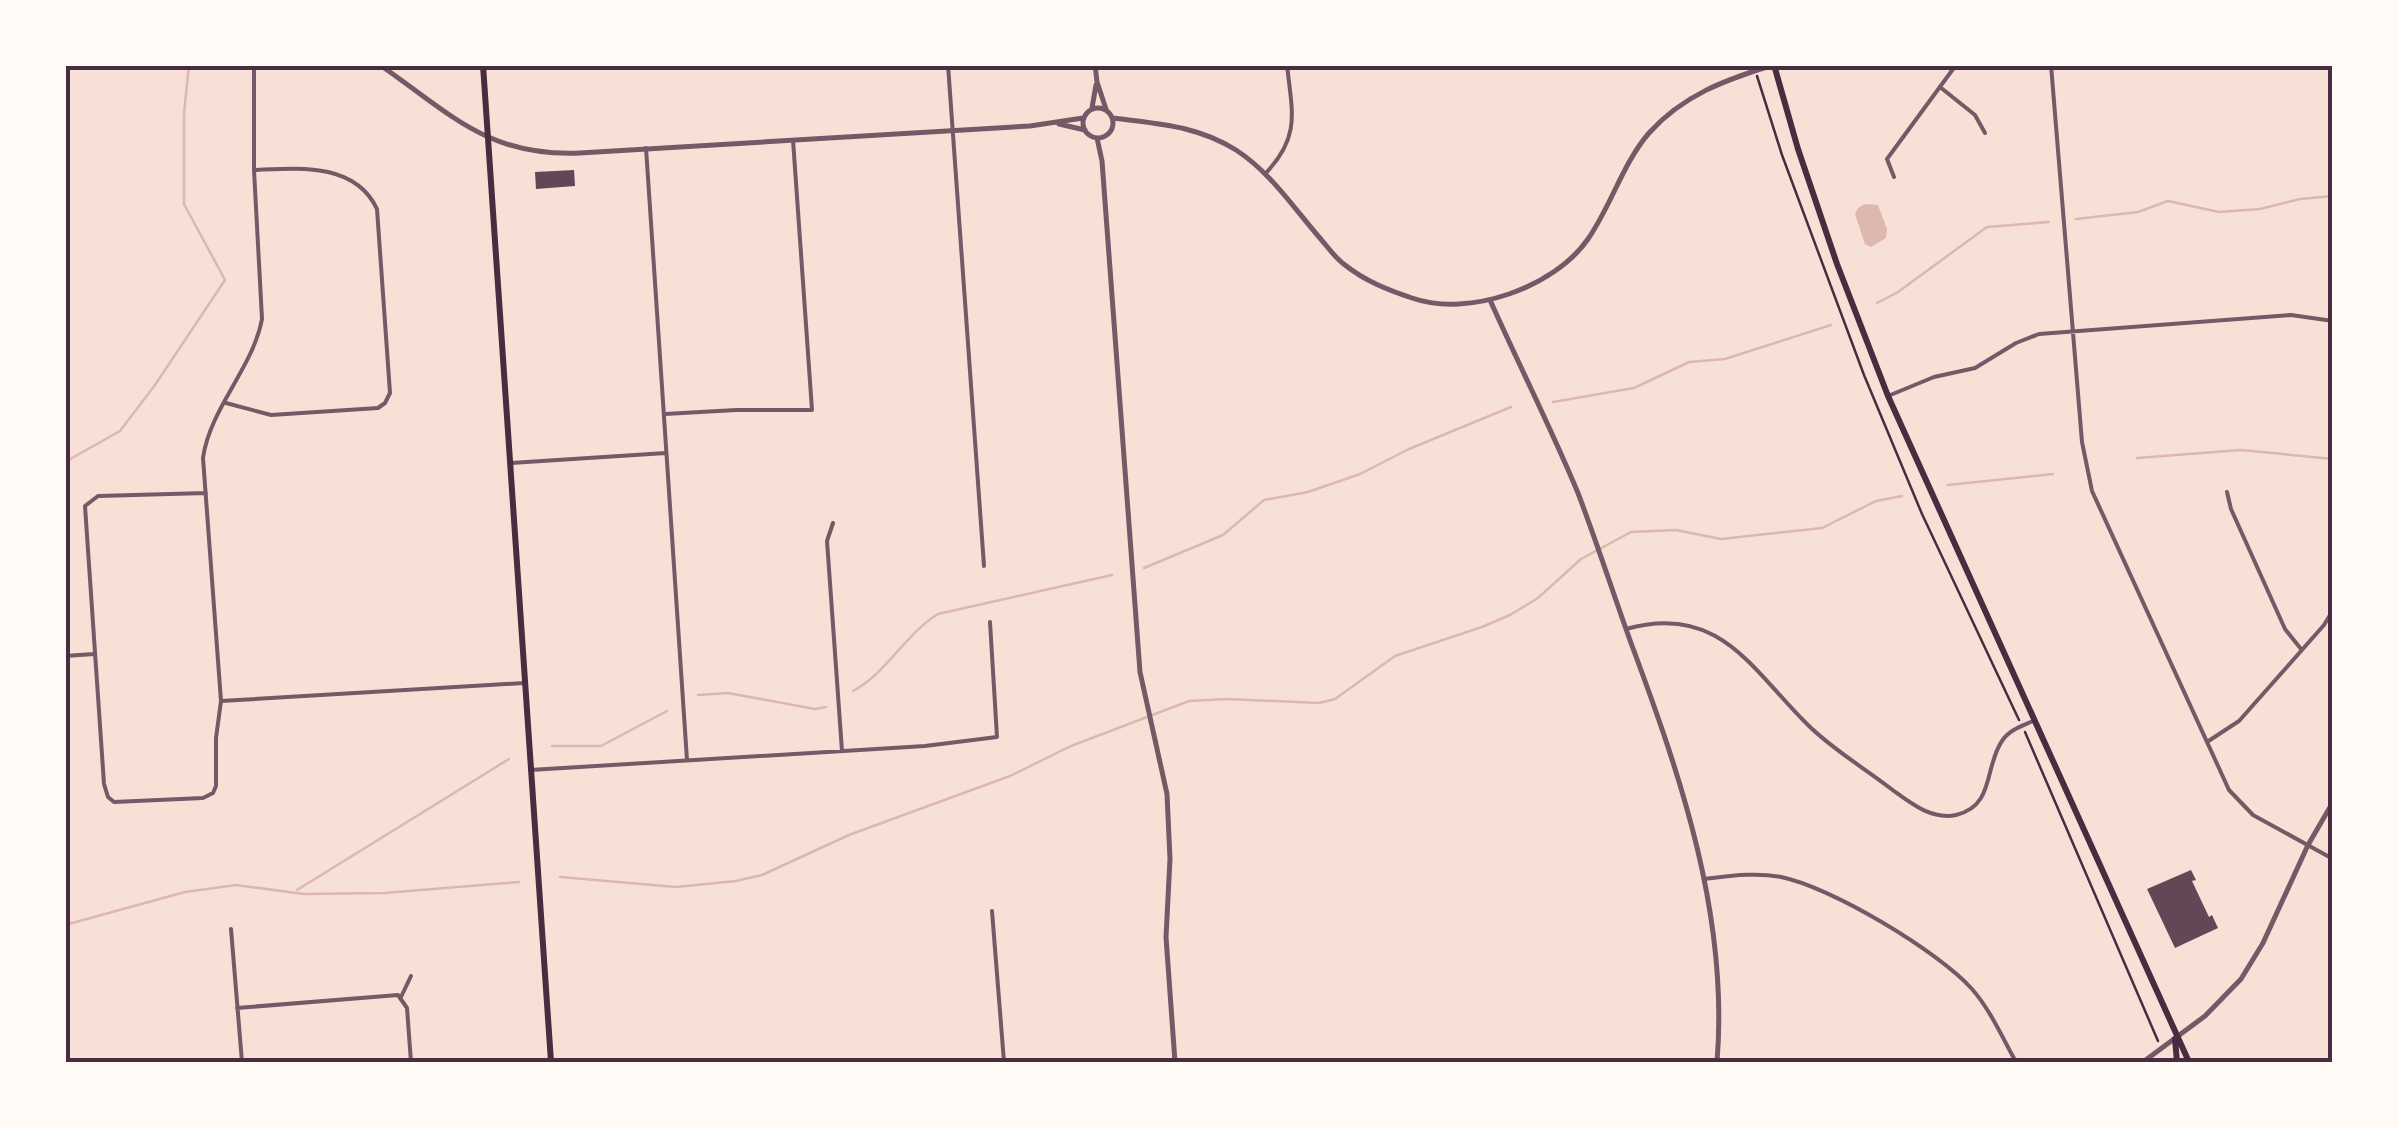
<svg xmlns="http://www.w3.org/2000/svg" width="2398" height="1127" font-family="Helvetica,sans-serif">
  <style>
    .water { fill: #dcb8b0 }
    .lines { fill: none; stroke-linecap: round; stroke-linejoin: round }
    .stream { stroke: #dcb8b0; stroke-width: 2.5 }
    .building { fill: #644757 }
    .path { stroke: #4a2c40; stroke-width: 2.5 }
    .minor { stroke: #755966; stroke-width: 4 }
    .tertiary { stroke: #755966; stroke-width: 5 }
    .secondary { stroke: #4a2c40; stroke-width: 6 }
    .neatline { fill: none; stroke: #4a2c40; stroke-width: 4 }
  </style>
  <rect width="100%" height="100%" fill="#f7e1d7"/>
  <path class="water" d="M 1865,204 L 1878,205 L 1887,229 L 1886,238 L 1871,247 L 1865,244 L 1855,214 L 1858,208 Z"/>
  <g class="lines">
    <path class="stream" d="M 2076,219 L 2138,212 L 2168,201 L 2219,212 L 2260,209 L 2300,199 L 2333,196
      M 1877,303 L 1898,292 L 1987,227 L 2049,222
      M 1553,402 L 1634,388 L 1689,362 L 1725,359 L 1831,325
      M 2137,458 L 2241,450 L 2333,459
      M 65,462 L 120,431 L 155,385 L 225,280 L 184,204 L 184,113 L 189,65
      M 1948,485 L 2053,474
      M 1144,568 L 1223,535 L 1264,500 L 1308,492 L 1360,474 L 1409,449 L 1511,407
      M 853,691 C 887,673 905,634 938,614 L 1112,575
      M 698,695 L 728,693 L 815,709 L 826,707
      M 552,746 L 601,746 L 667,711
      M 560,877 L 676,887 L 736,881 L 762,875 L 849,835 L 1010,776 L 1071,746 L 1189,701 L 1227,699 L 1319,703 L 1335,699 L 1395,656 L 1482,627 L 1510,615 L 1538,598 L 1581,559 L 1631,532 L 1676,530 L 1721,539 L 1822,528 L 1876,501 L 1902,496
      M 297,890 L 509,759
      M 65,925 L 185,892 L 236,885 L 304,894 L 384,893 L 519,882"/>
  </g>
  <path class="building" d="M 574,170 L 575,186 L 536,189 L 535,172 Z
    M 2191,870 L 2196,880 L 2192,881 L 2209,917 L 2212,915 L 2218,928 L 2175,948 L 2147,889 Z"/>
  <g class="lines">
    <path class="path" d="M 1757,76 L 1782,155 L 1864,375 L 1922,514 L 2019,720
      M 2025,732 L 2158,1041"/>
    <path class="minor" d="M 948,65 L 984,566
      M 2051,65 L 2082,442 L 2092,491 L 2229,790 L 2253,815 L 2333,859
      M 1940,87 L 1975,115 L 1985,133
      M 646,148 L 687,760
      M 1266,173 C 1301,136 1292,112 1287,65
      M 1894,177 L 1887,159 L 1956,65
      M 1888,396 L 1934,377 L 1975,368 L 2016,343 L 2039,334 L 2291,315 L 2333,321
      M 226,403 L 271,415 L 378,408 L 385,403 L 390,393 L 377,209 C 355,162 298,168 256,170
      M 665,414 L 736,410 L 812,410 L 793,140
      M 511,463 L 666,453
      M 2227,492 L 2231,509 L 2285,629 L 2301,649
      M 206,493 L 98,496 L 85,506 L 104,784 L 108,797 L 114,802 L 203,798 L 213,793 L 216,786 L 216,738 L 221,701 L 203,458 C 210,408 253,368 262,319 L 254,170 L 254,65
      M 833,523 L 827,541 L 842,751
      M 1626,629 C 1720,603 1751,669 1808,725 C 1833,750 1866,769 1894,791 C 1912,804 1932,820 1956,815 C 1995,806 1984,767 2002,741 C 2009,730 2022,726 2033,721
      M 65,656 L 94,654
      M 221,701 L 524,683
      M 2207,742 L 2239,721 L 2324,625 L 2333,610
      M 530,770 L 925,746 L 997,737 L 990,622
      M 1704,879 C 1730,876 1755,872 1781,877 C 1831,887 1938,951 1972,989 C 1991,1011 2002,1037 2016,1062
      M 992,911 L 1004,1062
      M 231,929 L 242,1062
      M 401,997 L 411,976
      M 237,1008 L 398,995 L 407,1008 L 411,1062"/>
    <path class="tertiary" d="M 380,65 C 451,114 488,157 580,153 L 1030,126 L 1083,118
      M 1095,65 L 1097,82 L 1106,109
      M1083 123a15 15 0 1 1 30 0a15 15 0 1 1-30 0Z
      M 1092,108 L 1096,85
      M 1113,118 C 1157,124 1196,125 1236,150 C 1270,172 1293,207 1319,237 C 1327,246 1335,258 1345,265 C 1365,281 1388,290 1412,298 C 1469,318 1555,287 1588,239 C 1611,206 1623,163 1649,133 C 1683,95 1725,80 1773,65
      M 1059,124 L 1085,130
      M 1097,138 L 1102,161 L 1140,672 L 1167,794 L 1170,859 L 1166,937 L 1175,1062
      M 1490,300 C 1519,365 1551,428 1578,493 C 1597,543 1613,593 1631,643 C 1681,777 1729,917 1717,1062
      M 2143,1062 L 2205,1016 L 2241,979 L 2263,943 L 2308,845 L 2333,802"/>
    <path class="secondary" d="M 483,65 L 551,1062
      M 1774,65 L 1798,149 L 1837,264 L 1888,396 L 2189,1062
      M 2175,1039 L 2177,1062"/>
  </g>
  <rect width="2398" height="1127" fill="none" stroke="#fffaf5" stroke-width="135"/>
  <rect x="68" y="68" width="2262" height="992" class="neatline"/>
</svg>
